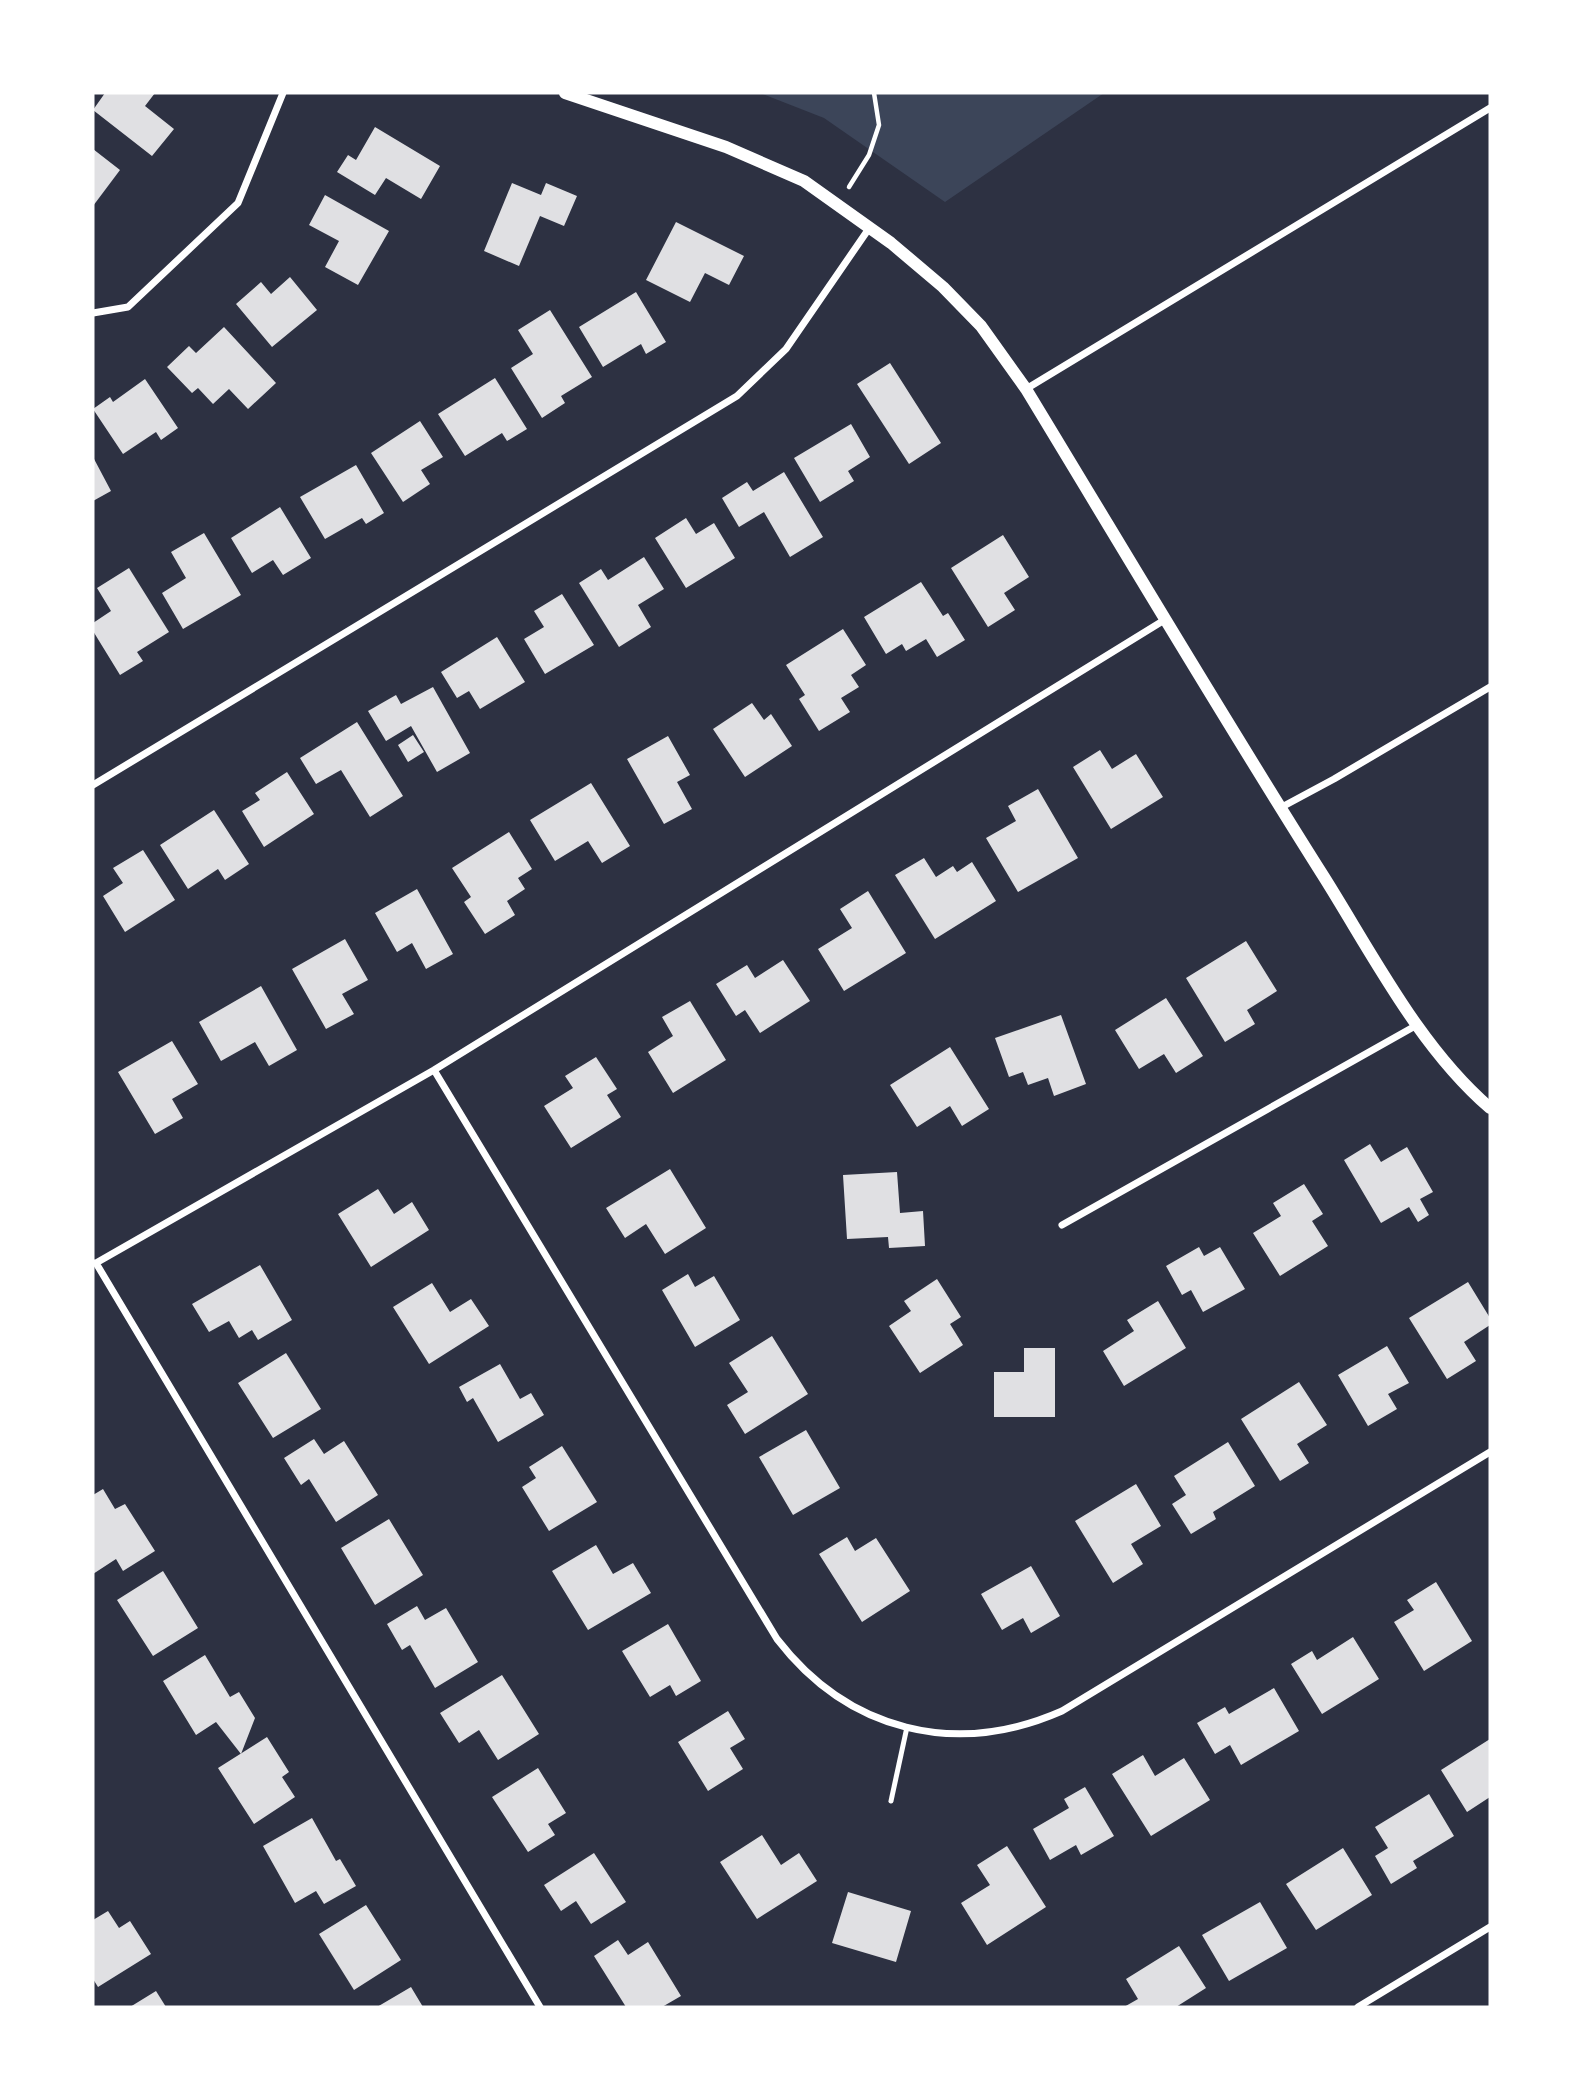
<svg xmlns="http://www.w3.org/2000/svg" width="1583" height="2100" font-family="Figtree,sans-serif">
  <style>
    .green { fill: #3c4559 }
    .building { fill: #e0e0e3 }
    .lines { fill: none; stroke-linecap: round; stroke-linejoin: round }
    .path { stroke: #fff; stroke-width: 4.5 }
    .service { stroke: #fff; stroke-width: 5 }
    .minor { stroke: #fff; stroke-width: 7 }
    .tertiary { stroke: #fff; stroke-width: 12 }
  </style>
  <rect width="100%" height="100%" fill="#2d3142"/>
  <path class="green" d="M 760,93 L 1104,93 L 945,202 L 824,118 Z"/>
  <path class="building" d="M 105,93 L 155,93 L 145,106 L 174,129 L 152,156 L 93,110 Z
    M 375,127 L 440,166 L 421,199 L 386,178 L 375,195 L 337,172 L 348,155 L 356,160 Z
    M 93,149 L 120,170 L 93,206 Z
    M 512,183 L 541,195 L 546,183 L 577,196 L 564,226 L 540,216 L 519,266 L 484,251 Z
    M 325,195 L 389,231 L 358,285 L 325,267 L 339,241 L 309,225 Z
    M 676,222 L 744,256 L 729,285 L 705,273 L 690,302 L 646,280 Z
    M 290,277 L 317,310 L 272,347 L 236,304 L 261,282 L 271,294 Z
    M 636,292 L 666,342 L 646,354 L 641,344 L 603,367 L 579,327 Z
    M 550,310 L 592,377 L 561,396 L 565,403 L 542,418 L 511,368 L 533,354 L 518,330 Z
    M 224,327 L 276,383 L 248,409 L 229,389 L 213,404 L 198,388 L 192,393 L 167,367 L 189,346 L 196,353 Z
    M 890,363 L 941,443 L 909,464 L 857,384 Z
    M 495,378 L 527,429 L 507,441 L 502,433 L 465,456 L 438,414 Z
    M 145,379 L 178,428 L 161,440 L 156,432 L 123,454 L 93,409 L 110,397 L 113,402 Z
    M 420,421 L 443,457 L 421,470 L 430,484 L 403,502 L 371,453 Z
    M 851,424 L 870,457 L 848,471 L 854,481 L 820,502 L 794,458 Z
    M 93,457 L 111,491 L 93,501 Z
    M 356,465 L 384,513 L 366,524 L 362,518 L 325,539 L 300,497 Z
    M 784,472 L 823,537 L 790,557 L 764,512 L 739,527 L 722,498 L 747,482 L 753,491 Z
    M 280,507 L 311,558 L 283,575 L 273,560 L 252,573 L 231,538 Z
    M 686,518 L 696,534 L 714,523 L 735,558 L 686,588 L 655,538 Z
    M 204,533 L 241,595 L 183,629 L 162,593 L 186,578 L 171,552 Z
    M 1003,535 L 1029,577 L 1004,593 L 1015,610 L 988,627 L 951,568 Z
    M 644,557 L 664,589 L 638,605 L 651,627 L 619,647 L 579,583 L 601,569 L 608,580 Z
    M 129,568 L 169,632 L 137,652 L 143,661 L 120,675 L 93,631 L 93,623 L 111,611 L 97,588 Z
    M 921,582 L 943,616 L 948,613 L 965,640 L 937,657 L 926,639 L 906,651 L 902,644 L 886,654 L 864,617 Z
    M 562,594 L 594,645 L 545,674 L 524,639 L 544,627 L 534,611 Z
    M 843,629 L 866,665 L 851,675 L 859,687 L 841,698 L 850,712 L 819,731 L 799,699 L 805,695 L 786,665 Z
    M 497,637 L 525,682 L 480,709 L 469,691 L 457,698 L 441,672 Z
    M 433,687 L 470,753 L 437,772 L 411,726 L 386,741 L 368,711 L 396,695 L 401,704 Z
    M 752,703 L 764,720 L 771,714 L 792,746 L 745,777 L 713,729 Z
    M 357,722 L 403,796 L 370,817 L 341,770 L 316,784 L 300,758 Z
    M 413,735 L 424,752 L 408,762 L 398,745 Z
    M 668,736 L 690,775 L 677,782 L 692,809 L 664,824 L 627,759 Z
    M 1100,750 L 1112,769 L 1136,754 L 1163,797 L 1111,829 L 1073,767 Z
    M 287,772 L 314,814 L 264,847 L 242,811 L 260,800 L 255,793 Z
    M 591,783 L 630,846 L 602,863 L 588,841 L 555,861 L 530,820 Z
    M 1038,789 L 1078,858 L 1018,892 L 986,838 L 1016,821 L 1008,806 Z
    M 214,810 L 249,864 L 225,880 L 218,869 L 188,889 L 160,845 Z
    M 509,832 L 532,869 L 518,878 L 525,889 L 507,901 L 515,915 L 485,934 L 464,902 L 471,897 L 452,868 Z
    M 143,850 L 175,900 L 125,932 L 103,896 L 123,883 L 113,868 Z
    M 924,858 L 936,877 L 953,866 L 957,872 L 972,862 L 996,901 L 935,939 L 895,875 Z
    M 417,889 L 453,954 L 426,969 L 412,943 L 397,952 L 375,913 Z
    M 868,891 L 906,953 L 844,991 L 818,949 L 852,928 L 840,909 Z
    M 345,939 L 368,980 L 342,994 L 354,1014 L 326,1029 L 292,969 Z
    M 1246,941 L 1277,991 L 1247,1010 L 1255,1024 L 1225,1042 L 1186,978 Z
    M 783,960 L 810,1001 L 760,1033 L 745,1010 L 736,1016 L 716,984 L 747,965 L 755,978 Z
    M 261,986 L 297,1050 L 269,1066 L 255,1042 L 221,1061 L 199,1022 Z
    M 1166,998 L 1203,1056 L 1176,1073 L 1164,1054 L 1139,1069 L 1115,1030 Z
    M 690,1001 L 726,1060 L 673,1093 L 648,1052 L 673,1036 L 662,1017 Z
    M 1061,1015 L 1086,1084 L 1054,1096 L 1048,1078 L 1028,1085 L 1023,1072 L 1009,1077 L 995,1038 Z
    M 172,1041 L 198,1084 L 172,1099 L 183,1118 L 155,1134 L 118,1072 Z
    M 950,1047 L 989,1109 L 962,1126 L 950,1106 L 917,1127 L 890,1085 Z
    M 596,1057 L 617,1089 L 607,1095 L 621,1117 L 571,1148 L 544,1106 L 573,1088 L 565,1076 Z
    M 1370,1144 L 1381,1162 L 1407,1147 L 1433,1192 L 1420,1199 L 1429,1215 L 1418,1222 L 1409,1207 L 1381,1223 L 1344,1160 Z
    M 670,1169 L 706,1228 L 665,1254 L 646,1224 L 625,1238 L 606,1208 Z
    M 897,1172 L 900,1213 L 923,1211 L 925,1246 L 889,1248 L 888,1237 L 847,1239 L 843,1175 Z
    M 1304,1184 L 1323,1214 L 1312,1221 L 1328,1246 L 1280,1276 L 1253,1233 L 1281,1216 L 1273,1203 Z
    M 378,1189 L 394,1214 L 412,1202 L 429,1230 L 371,1267 L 338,1214 Z
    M 1199,1247 L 1204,1256 L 1220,1247 L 1245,1289 L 1203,1312 L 1191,1290 L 1182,1295 L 1166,1266 Z
    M 260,1265 L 292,1320 L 258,1340 L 252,1330 L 239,1338 L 229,1321 L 209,1332 L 192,1304 Z
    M 688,1274 L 695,1287 L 714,1276 L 740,1320 L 695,1347 L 662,1290 Z
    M 937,1279 L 961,1317 L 950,1324 L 963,1345 L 920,1373 L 889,1326 L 911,1311 L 904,1301 Z
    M 1468,1282 L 1490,1318 L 1490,1325 L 1464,1342 L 1476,1361 L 1447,1379 L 1409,1318 Z
    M 432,1283 L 450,1312 L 471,1299 L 489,1326 L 429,1364 L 393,1307 Z
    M 1158,1301 L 1186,1348 L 1124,1386 L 1103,1351 L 1134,1331 L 1127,1320 Z
    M 772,1336 L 808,1394 L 745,1434 L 727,1405 L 748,1392 L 729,1363 Z
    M 1387,1346 L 1409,1383 L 1388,1394 L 1397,1409 L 1368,1426 L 1338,1375 Z
    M 1024,1348 L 1055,1348 L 1055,1417 L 994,1417 L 994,1372 L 1024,1372 Z
    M 286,1353 L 321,1409 L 273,1438 L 238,1383 Z
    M 500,1364 L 520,1399 L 531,1393 L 544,1415 L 498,1442 L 473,1398 L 467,1402 L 459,1387 Z
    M 1299,1382 L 1327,1425 L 1297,1444 L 1309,1463 L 1280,1481 L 1241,1419 Z
    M 806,1430 L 840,1488 L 793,1515 L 759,1457 Z
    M 314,1439 L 324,1454 L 344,1441 L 378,1495 L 336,1522 L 309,1479 L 301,1485 L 284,1458 Z
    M 1228,1442 L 1255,1486 L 1213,1512 L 1216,1519 L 1191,1534 L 1172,1504 L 1186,1495 L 1174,1476 Z
    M 562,1446 L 597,1502 L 549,1531 L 522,1487 L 536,1478 L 529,1467 Z
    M 1136,1484 L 1161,1526 L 1131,1544 L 1143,1564 L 1113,1583 L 1075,1521 Z
    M 103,1489 L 115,1509 L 125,1504 L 155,1551 L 123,1571 L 116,1559 L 93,1574 L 93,1495 Z
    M 389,1519 L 423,1575 L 375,1605 L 341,1548 Z
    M 847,1537 L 855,1551 L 876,1538 L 910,1591 L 862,1622 L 819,1554 Z
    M 596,1545 L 613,1574 L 633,1563 L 651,1593 L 588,1630 L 552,1571 Z
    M 1031,1566 L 1060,1616 L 1031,1633 L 1023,1618 L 1002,1630 L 981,1594 Z
    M 163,1571 L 198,1628 L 153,1656 L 117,1600 Z
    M 1436,1582 L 1472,1641 L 1424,1671 L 1394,1622 L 1414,1610 L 1407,1600 Z
    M 417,1606 L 425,1620 L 446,1608 L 478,1662 L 435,1688 L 410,1645 L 402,1650 L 387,1624 Z
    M 668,1624 L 701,1681 L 676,1696 L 670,1685 L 650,1697 L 622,1651 Z
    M 1353,1637 L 1379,1679 L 1322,1714 L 1291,1664 L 1312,1651 L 1317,1660 Z
    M 205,1655 L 230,1697 L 239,1692 L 255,1718 L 241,1754 L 216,1722 L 196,1735 L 163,1681 Z
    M 502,1675 L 539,1734 L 498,1760 L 479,1730 L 459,1743 L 440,1713 Z
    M 1274,1688 L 1299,1731 L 1241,1765 L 1230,1745 L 1215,1754 L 1197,1723 L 1225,1707 L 1229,1714 Z
    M 728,1711 L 745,1739 L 730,1748 L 743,1769 L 708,1791 L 678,1742 Z
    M 267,1737 L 289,1772 L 282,1777 L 295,1797 L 254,1824 L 218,1768 Z
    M 1490,1739 L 1490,1797 L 1467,1812 L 1441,1770 Z
    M 1143,1755 L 1155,1776 L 1184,1758 L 1210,1800 L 1151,1836 L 1112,1774 Z
    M 538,1768 L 566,1813 L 548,1824 L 555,1835 L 528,1852 L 492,1797 Z
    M 1085,1787 L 1114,1836 L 1081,1855 L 1076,1845 L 1050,1860 L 1033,1829 L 1069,1808 L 1064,1799 Z
    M 1429,1794 L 1454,1836 L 1413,1861 L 1417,1868 L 1391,1884 L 1375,1856 L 1388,1848 L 1375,1827 Z
    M 312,1818 L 336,1861 L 340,1859 L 356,1886 L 324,1904 L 316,1891 L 295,1903 L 263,1846 Z
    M 762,1835 L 781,1865 L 799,1853 L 817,1881 L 757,1919 L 720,1862 Z
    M 1007,1846 L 1046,1907 L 987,1945 L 961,1903 L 990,1885 L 977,1865 Z
    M 1343,1848 L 1372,1895 L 1316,1930 L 1286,1884 Z
    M 594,1853 L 626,1902 L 591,1924 L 576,1901 L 561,1911 L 544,1885 Z
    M 848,1892 L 911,1911 L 896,1962 L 832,1943 Z
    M 1260,1902 L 1287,1948 L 1229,1981 L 1202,1935 Z
    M 366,1905 L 401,1960 L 354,1990 L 319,1934 Z
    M 108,1911 L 119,1928 L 130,1921 L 151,1954 L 98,1987 L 93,1979 L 93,1920 Z
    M 618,1940 L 628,1955 L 648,1942 L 681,1996 L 662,2007 L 626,2007 L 594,1956 Z
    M 1179,1946 L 1206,1988 L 1176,2007 L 1124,2007 L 1138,1999 L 1126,1979 Z
    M 411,1987 L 423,2007 L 377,2007 Z
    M 156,1991 L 166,2007 L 130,2007 Z"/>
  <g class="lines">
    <path class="path" d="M 849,187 L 869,155 L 879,125 L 874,93"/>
    <path class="service" d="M 891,1801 L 907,1727"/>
    <path class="minor" d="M 93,313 L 128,307 L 238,203 L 283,93
      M 1026,389 L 1490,108
      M 93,785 L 737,396 L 786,349 L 870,227
      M 1280,808 L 1334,779 L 1490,687
      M 434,1070 L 777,1639 C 848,1731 955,1758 1062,1711 L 1490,1452
      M 1062,1225 L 1417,1025
      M 93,1263 L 96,1263 L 434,1070 L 1166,619
      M 96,1263 L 540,2007
      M 1358,2007 L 1490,1927"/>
    <path class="tertiary" d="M 565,93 L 726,147 L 804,181 L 891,243 L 943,287 L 981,326 L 1026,389 C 1125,552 1222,716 1324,877 C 1373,955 1420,1048 1490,1108"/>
  </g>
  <rect width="1583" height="2100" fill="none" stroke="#ffffff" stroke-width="189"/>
</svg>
